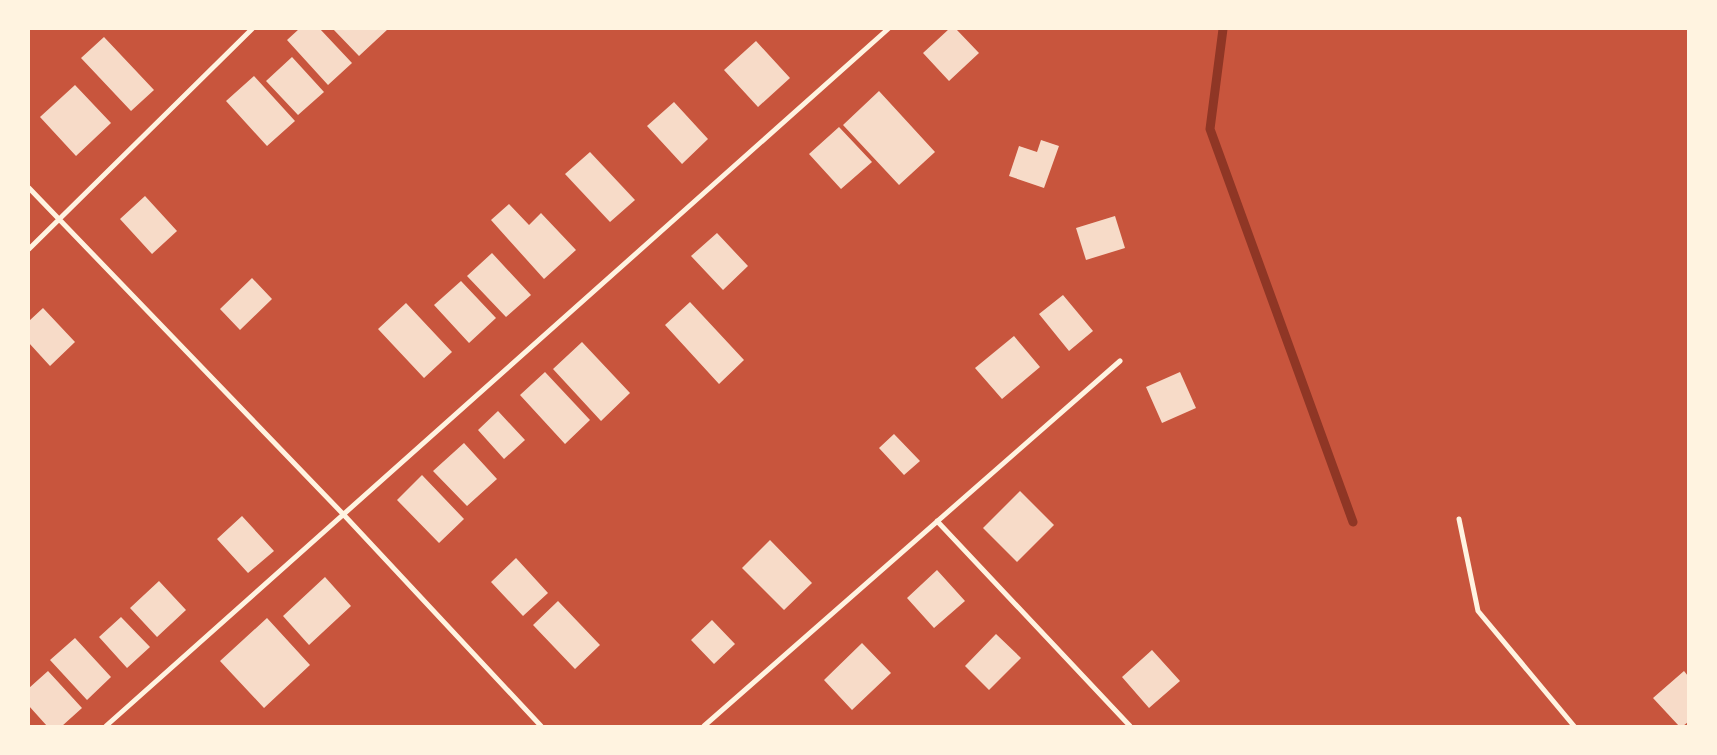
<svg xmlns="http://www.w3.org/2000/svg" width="1717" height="755" font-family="Mulish,sans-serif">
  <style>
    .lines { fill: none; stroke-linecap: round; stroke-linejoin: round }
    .stream { stroke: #8f3625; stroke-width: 9 }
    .building { fill: #f7dbc8 }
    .minor { stroke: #fff3e0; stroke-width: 5 }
  </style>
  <rect width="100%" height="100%" fill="#c8553d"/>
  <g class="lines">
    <path class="stream" d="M 1223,29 L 1210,129 L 1353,522"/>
  </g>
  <path class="building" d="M 299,29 L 320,29 L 352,63 L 328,85 L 287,40 Z
    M 333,29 L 388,29 L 359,56 Z
    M 949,29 L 956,29 L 979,53 L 949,81 L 923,53 Z
    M 104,37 L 154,90 L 131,111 L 81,58 Z
    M 756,41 L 790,78 L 758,107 L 724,70 Z
    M 292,57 L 324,92 L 298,115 L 266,81 Z
    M 254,76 L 295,121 L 267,146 L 226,101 Z
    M 75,85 L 111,123 L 76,156 L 40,117 Z
    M 879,91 L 935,152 L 899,185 L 843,125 Z
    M 674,102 L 708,139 L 682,164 L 647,126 Z
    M 839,127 L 872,162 L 841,189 L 809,154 Z
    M 1041,140 L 1059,146 L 1044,188 L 1009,176 L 1019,146 L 1037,152 Z
    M 590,152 L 635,200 L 610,222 L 565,174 Z
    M 145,196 L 177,231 L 152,254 L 120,219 Z
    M 509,204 L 529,225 L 541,213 L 576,250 L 544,279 L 491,220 Z
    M 1115,216 L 1125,248 L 1086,260 L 1076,228 Z
    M 717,233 L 748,266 L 723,290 L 691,256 Z
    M 492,253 L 531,295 L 506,317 L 467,276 Z
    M 252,278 L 272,299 L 240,330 L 220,309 Z
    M 461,281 L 496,318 L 469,343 L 434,305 Z
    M 1063,295 L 1093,331 L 1069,351 L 1039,314 Z
    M 690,302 L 744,360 L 719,384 L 665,325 Z
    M 406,303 L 452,352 L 424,378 L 378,329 Z
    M 43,308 L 75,342 L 50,366 L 29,343 L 29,321 Z
    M 1014,336 L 1040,367 L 1002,399 L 975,368 Z
    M 582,342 L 630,393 L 601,421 L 553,369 Z
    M 545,372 L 590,420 L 565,444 L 520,395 Z
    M 1180,372 L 1196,408 L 1162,423 L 1146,387 Z
    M 498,411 L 525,440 L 504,459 L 478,430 Z
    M 894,434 L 920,461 L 904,475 L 879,448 Z
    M 464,443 L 497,479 L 467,506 L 433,471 Z
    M 422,475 L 464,519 L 439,543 L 397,500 Z
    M 1020,491 L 1054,525 L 1017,562 L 983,528 Z
    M 242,516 L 274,551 L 248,573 L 217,539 Z
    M 770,540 L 812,583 L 784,610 L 742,568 Z
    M 516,558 L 548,593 L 523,616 L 491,582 Z
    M 937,570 L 965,601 L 934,628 L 907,598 Z
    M 325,577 L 351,606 L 309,645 L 283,616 Z
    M 159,581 L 186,610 L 157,637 L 130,608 Z
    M 558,601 L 600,645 L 575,669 L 533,625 Z
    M 121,617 L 150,647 L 127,668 L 99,637 Z
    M 267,618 L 310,665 L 264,708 L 220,661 Z
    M 712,620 L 735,644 L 714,664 L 691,640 Z
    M 996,634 L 1021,658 L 989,690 L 965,666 Z
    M 75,638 L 111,677 L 87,700 L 50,660 Z
    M 862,643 L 891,673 L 852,710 L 824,680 Z
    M 1152,650 L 1180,681 L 1149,708 L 1122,677 Z
    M 48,671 L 82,708 L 62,726 L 47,726 L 29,706 L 29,688 Z
    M 1684,671 L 1688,676 L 1688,722 L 1683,726 L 1679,726 L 1653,698 Z"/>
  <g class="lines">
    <path class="minor" d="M 29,188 L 343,514 L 541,726
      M 29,249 L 252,29
      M 1459,519 L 1478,611 L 1574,726
      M 937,521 L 1130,726
      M 106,726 L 888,29
      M 704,726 L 1120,361"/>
  </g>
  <rect width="1717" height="755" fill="none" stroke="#fff3e0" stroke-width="60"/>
</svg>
